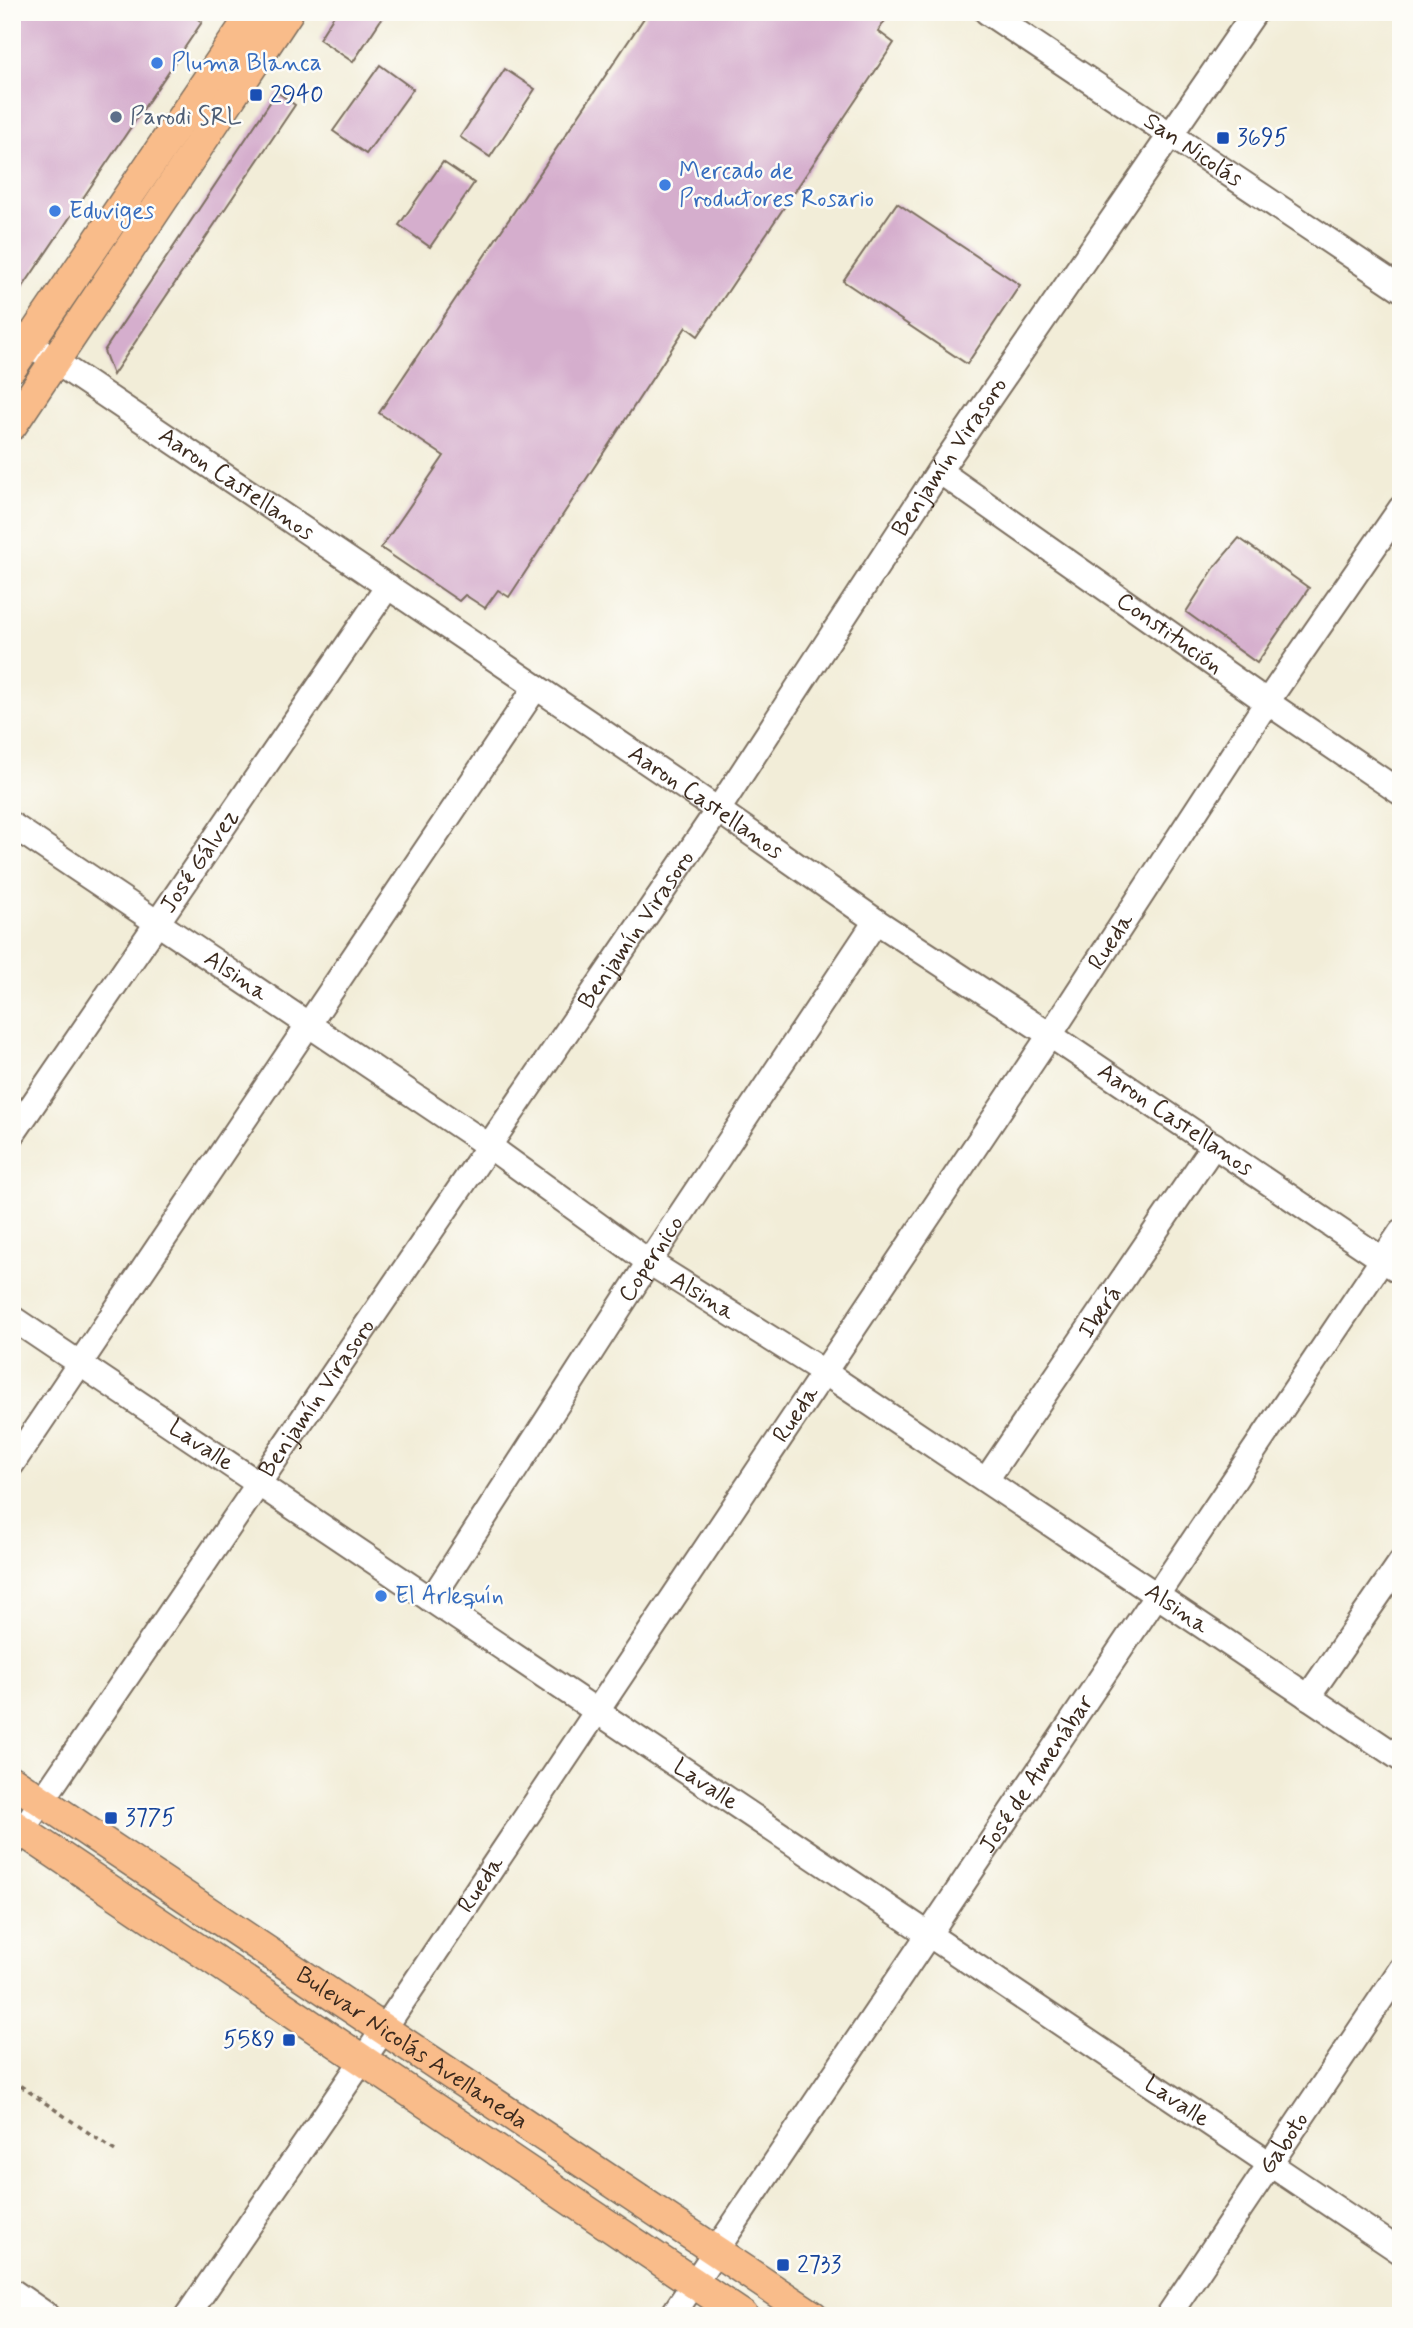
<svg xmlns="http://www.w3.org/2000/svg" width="1413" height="2328" font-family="Mynerve,sans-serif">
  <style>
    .building { fill: #d5aecd }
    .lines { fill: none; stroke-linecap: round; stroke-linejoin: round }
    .minor-casing { stroke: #7b6e5f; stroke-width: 28 }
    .major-casing { stroke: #7b6e5f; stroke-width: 33 }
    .path { stroke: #7b6e5f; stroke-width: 3.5; stroke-dasharray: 5 5; stroke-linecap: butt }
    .minor { stroke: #fff; stroke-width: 24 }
    .major { stroke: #f9bc8a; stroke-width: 30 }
    .shop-dot { fill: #3f7fe0; stroke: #fdfcf7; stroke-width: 2.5 }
    .transit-dot { fill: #1a4fb4; stroke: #fdfcf7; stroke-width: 2.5 }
    .service-dot { fill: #5c6f8a; stroke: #fdfcf7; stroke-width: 2.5 }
    .labels { text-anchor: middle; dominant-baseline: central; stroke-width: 5; stroke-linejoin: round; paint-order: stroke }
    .shop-label { font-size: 24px; fill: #366cbe; stroke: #fdfcf7; text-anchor: start }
    .transit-label { font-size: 24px; fill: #164399; stroke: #fdfcf7; text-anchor: start }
    .service-label { font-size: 24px; fill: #4e5e75; stroke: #fdfcf7; text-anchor: start }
    .street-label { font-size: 24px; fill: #3b2a1e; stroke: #fdfcf7 }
  </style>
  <rect width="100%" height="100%" fill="#fdfcf7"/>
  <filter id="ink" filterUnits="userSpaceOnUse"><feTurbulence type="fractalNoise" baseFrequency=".0143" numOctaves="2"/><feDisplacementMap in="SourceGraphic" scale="14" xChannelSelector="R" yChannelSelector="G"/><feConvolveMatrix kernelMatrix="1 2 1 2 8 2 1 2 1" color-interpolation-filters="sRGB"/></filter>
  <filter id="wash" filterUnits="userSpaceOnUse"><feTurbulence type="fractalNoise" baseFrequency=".00686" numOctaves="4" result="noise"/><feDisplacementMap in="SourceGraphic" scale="28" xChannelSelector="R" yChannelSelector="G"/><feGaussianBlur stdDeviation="1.57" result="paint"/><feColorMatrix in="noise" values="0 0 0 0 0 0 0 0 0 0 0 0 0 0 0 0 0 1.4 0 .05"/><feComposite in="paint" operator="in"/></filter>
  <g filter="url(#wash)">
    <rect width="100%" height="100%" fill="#f2edd8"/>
    <g id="blocks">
      <path class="building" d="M 12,12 L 188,12 L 202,22 L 12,303 Z
        M 336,12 L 386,12 L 353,62 L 319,39 Z
        M 648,12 L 891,12 L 878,31 L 894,43 L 698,336 L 686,327 L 509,597 L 498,590 L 485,608 L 465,595 L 459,601 L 381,548 L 444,456 L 379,413 Z
        M 380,65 L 413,89 L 366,154 L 333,131 Z
        M 505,69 L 535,89 L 490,157 L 460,137 Z
        M 277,92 L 295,105 L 113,375 L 104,351 Z
        M 443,162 L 474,183 L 430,247 L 399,225 Z
        M 897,203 L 1020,285 L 967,364 L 843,281 Z
        M 1239,538 L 1309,588 L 1257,663 L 1186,612 L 1216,565 Z"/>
    </g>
  </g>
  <g filter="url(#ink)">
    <use href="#blocks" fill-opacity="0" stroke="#7b6e5f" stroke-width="2"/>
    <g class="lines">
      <g class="minor-casing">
        <g id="minor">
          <path id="s1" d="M 987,12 L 1401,289"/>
          <path id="s2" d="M 12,332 L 718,810 L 876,921 L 1050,1035 L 1401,1272"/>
          <path id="s3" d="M 939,471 L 1267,702 L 1401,793"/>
          <path id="s4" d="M 12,825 L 489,1146 L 649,1262 L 824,1372 L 1401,1759"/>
          <path id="s5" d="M 12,1135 L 388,586"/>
          <path id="s6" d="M 12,1318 L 1401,2252"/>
          <path d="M 12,1464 L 536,687"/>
          <path id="s7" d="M 986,1480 L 1214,1145"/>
          <path id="s8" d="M 431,1600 L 649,1262 L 876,921"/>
          <path d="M 1308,1697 L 1401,1562"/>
          <path id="s9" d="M 12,1845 L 718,810 L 939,471 L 1255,12"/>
          <path d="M 12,2291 L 48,2316"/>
          <path id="s10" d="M 187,2316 L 384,2029 L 1050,1035 L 1267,702 L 1401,508"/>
          <path id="s11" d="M 672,2316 L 1401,1232"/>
          <path id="s12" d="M 1168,2316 L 1401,1969"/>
        </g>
      </g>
      <g class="major-casing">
        <g id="major">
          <path d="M 12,367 L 254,12"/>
          <path d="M 12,425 L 288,12"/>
          <path id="s13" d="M 12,1781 L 813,2316"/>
          <path d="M 12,1824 L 743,2316"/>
        </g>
      </g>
      <path class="path" d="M 12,2080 L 118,2153"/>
      <use href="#minor" class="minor"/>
      <use href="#major" class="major"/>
    </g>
  </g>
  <g class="shop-dot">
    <circle cx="157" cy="63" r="7"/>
    <circle cx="665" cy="185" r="7"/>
    <circle cx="55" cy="211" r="7"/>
    <circle cx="381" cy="1596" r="7"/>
  </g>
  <g class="transit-dot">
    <rect x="249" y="88" width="14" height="14" rx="3.5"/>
    <rect x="1216" y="131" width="14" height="14" rx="3.5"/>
    <rect x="104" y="1811" width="14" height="14" rx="3.5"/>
    <rect x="282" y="2033" width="14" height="14" rx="3.5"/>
    <rect x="776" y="2258" width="14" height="14" rx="3.5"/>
  </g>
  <circle class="service-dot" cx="116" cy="117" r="7"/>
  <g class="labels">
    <g class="shop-label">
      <text x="171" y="63">Pluma Blanca</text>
      <text x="679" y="171">Mercado de<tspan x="679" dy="28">Productores Rosario</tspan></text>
      <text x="69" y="211">Eduviges</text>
      <text x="395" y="1596">El Arlequín</text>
    </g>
    <g class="transit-label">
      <text x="270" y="95">2940</text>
      <text x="1237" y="138">3695</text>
      <text x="125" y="1818">3775</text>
      <text x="275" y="2040" text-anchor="end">5589</text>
      <text x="797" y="2265">2733</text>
    </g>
    <g class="service-label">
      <text x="130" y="117">Parodi SRL</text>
    </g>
    <g class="street-label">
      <text stroke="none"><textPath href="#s1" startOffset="248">San Nicolás</textPath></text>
      <text stroke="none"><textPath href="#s9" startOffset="1675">Benjamín Virasoro</textPath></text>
      <text stroke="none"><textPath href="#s2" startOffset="271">Aaron Castellanos</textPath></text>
      <text stroke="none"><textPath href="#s3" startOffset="282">Constitución</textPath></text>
      <text stroke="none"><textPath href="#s2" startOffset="838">Aaron Castellanos</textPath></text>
      <text stroke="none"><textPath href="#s5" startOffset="332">José Gálvez</textPath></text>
      <text stroke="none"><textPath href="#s9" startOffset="1108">Benjamín Virasoro</textPath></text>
      <text stroke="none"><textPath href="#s10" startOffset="1656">Rueda</textPath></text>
      <text stroke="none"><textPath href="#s4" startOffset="270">Alsina</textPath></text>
      <text stroke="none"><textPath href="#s2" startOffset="1405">Aaron Castellanos</textPath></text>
      <text stroke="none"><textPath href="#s8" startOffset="406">Copernico</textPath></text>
      <text stroke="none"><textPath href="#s4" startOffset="836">Alsina</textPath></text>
      <text stroke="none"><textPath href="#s7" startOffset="203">Iberá</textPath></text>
      <text stroke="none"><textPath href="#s9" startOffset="541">Benjamín Virasoro</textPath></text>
      <text stroke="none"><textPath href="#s10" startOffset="1088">Rueda</textPath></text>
      <text stroke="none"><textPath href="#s6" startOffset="228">Lavalle</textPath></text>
      <text stroke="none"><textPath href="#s4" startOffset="1404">Alsina</textPath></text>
      <text stroke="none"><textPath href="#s11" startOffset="653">José de Amenábar</textPath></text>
      <text stroke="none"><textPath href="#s6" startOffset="836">Lavalle</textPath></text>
      <text stroke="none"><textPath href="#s10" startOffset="522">Rueda</textPath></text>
      <text stroke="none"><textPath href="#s13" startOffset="481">Bulevar Nicolás Avellaneda</textPath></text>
      <text stroke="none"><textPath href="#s6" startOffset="1404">Lavalle</textPath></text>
      <text stroke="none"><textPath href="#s12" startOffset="208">Gaboto</textPath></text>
    </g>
  </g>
  <rect width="1413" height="2328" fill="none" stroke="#fdfcf7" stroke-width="42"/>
</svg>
